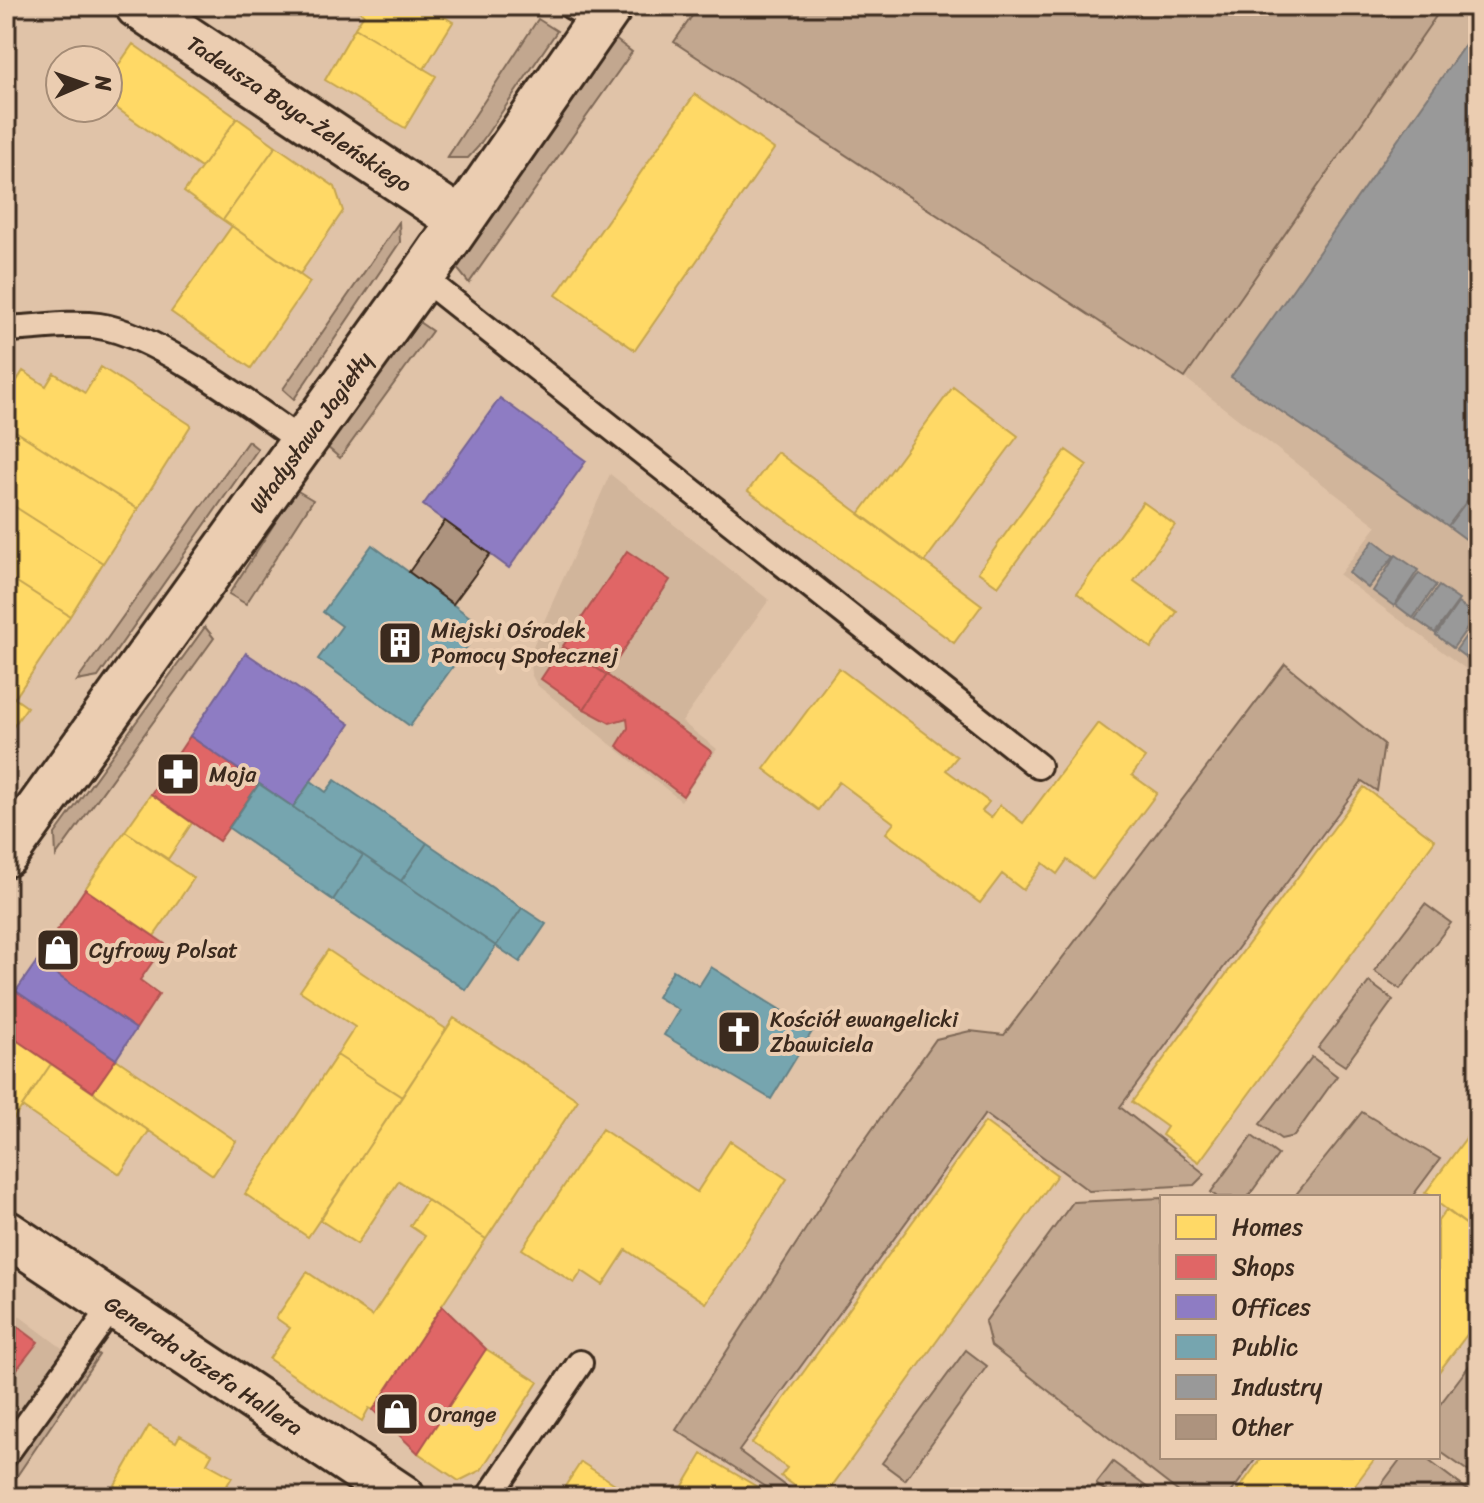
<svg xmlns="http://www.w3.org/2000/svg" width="1484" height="1503" font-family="Sriracha,sans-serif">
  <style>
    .built { fill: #d1b59b }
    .green { fill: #c2a78f; stroke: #7e6856; stroke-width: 2 }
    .homes { fill: #ffd966; stroke: #c4a450; stroke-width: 2 }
    .shops { fill: #e06666; stroke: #ae5450; stroke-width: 2 }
    .offices { fill: #8e7cc3; stroke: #756392; stroke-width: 2 }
    .public { fill: #76a5af; stroke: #648084; stroke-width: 2 }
    .industry { fill: #999; stroke: #7d7874; stroke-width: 2 }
    .building { fill: #ad937e; stroke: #3b2a1e; stroke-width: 2 }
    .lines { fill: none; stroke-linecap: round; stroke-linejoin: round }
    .lane-casing { stroke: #3b2a1e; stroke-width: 30 }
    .street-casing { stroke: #3b2a1e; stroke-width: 50 }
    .secondary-casing { stroke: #3b2a1e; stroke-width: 50 }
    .lane { stroke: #ebcdb1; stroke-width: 24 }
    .street { stroke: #ebcdb1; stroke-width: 44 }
    .secondary { stroke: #ebcdb1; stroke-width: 44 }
    .labels { text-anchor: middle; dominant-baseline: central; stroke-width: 8; stroke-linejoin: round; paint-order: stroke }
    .street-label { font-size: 22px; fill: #3b2a1e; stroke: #ebcdb1 }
    .poi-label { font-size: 22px; fill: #3b2a1e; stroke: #ebcdb1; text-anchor: start }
  </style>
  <rect width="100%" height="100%" fill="#e0c3a8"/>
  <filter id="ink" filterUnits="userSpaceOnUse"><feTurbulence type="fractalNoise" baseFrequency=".0125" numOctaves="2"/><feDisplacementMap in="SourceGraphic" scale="16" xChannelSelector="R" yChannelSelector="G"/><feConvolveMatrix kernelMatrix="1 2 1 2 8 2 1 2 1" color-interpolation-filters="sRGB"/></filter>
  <g filter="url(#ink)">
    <path class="built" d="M 1443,6 L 1478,6 L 1478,678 L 1339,575 L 1377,526 L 1185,378 Z
      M 610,474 L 769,600 L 682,722 L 717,749 L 681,801 L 537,685 L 531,674 L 529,655 Z
      M 6,1306 L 66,1351 L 6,1433 Z"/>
    <path class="green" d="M 699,6 L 1443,6 L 1185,378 L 674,42 Z
      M 538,19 L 557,31 L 478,147 L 468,158 L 447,158 Z
      M 615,39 L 632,52 L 469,283 L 456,267 Z
      M 399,222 L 400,242 L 294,399 L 283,389 Z
      M 419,322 L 432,331 L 340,458 L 327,447 Z
      M 248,441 L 258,449 L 98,677 L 77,681 Z
      M 296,490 L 313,500 L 246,604 L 229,594 Z
      M 205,627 L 214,638 L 56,856 L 55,834 Z
      M 1285,664 L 1384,744 L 1377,791 L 1362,781 L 1120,1107 L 1205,1174 L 1194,1185 L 1089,1191 L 985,1114 L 739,1451 L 801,1497 L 781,1497 L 676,1430 L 845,1168 L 936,1039 L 970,1031 L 1004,1035 Z
      M 1425,904 L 1451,923 L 1400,989 L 1374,971 Z
      M 1369,982 L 1393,1000 L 1345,1066 L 1318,1048 Z
      M 1312,1057 L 1337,1076 L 1294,1136 L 1281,1139 L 1260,1124 Z
      M 1362,1112 L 1440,1159 L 1414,1194 L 1416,1197 L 1294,1197 Z
      M 1252,1136 L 1278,1155 L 1248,1197 L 1217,1197 L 1211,1192 Z
      M 1162,1198 L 1162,1457 L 1257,1457 L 1228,1497 L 1185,1497 L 991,1346 L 985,1322 L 1073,1202 Z
      M 93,1350 L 99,1355 L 6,1492 L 6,1478 Z
      M 966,1350 L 987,1366 L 905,1480 L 882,1463 Z
      M 1478,1354 L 1478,1478 L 1438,1450 L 1438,1407 Z
      M 1402,1457 L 1424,1457 L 1469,1491 L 1478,1480 L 1478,1497 L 1372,1497 Z
      M 1113,1462 L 1160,1497 L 1114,1497 L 1096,1484 Z"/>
    <path class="homes" d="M 351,6 L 426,6 L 453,22 L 424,69 L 355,28 L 364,14 Z
      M 355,28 L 436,76 L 405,128 L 325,80 Z
      M 133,44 L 237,118 L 201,168 L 108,102 L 108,80 Z
      M 695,94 L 774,149 L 635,350 L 556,295 Z
      M 237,118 L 276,146 L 223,220 L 184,192 Z
      M 276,146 L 335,187 L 343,211 L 300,274 L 223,220 Z
      M 232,226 L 310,282 L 251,368 L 171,312 Z
      M 101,367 L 191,425 L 138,509 L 6,425 L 6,398 L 23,371 L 46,386 L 54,373 L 85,393 Z
      M 953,387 L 1018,436 L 924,562 L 859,514 Z
      M 6,425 L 138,509 L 103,563 L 6,501 Z
      M 1066,450 L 1087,465 L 998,586 L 978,572 Z
      M 777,452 L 982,605 L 954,643 L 748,491 Z
      M 6,501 L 103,563 L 70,616 L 6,575 Z
      M 1143,502 L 1175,525 L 1134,581 L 1177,612 L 1151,648 L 1077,593 Z
      M 6,575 L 70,616 L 15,698 L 6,692 Z
      M 839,668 L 957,757 L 946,770 L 989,802 L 982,811 L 991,818 L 1000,805 L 1023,823 L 1098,723 L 1145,758 L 1132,775 L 1157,793 L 1093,879 L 1067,860 L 1057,874 L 1043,863 L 1023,890 L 1002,874 L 980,903 L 886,833 L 894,823 L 839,782 L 818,810 L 764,769 Z
      M 6,692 L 27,707 L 6,737 Z
      M 1364,787 L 1435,840 L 1199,1162 L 1162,1135 L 1167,1127 L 1132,1102 Z
      M 151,794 L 192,823 L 168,859 L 125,831 Z
      M 125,831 L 194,878 L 154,936 L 85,889 Z
      M 328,950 L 446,1029 L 402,1097 L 337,1055 L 355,1027 L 300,991 Z
      M 454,1018 L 578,1100 L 486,1239 L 399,1181 L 357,1244 L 320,1220 Z
      M 6,1033 L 51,1064 L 6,1130 Z
      M 337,1055 L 402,1097 L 308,1237 L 245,1194 Z
      M 116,1059 L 236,1141 L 213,1175 L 93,1092 Z
      M 51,1064 L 149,1131 L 120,1174 L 22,1107 Z
      M 985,1122 L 1057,1175 L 824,1497 L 810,1497 L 781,1476 L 787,1468 L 752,1443 Z
      M 602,1129 L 697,1192 L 730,1141 L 787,1179 L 706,1303 L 626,1250 L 603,1285 L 582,1271 L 574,1283 L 522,1249 Z
      M 1472,1130 L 1478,1135 L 1478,1233 L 1438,1203 L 1438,1197 L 1425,1193 Z
      M 427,1200 L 486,1239 L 373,1410 L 369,1408 L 362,1421 L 269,1359 L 290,1328 L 276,1318 L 307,1272 L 372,1316 L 425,1236 L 410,1226 Z
      M 1446,1210 L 1478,1233 L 1478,1320 L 1438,1373 L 1438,1221 Z
      M 486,1349 L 538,1382 L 481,1470 L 459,1481 L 418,1453 Z
      M 149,1426 L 176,1442 L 180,1435 L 212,1454 L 207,1463 L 232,1477 L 220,1497 L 108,1497 Z
      M 702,1454 L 774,1497 L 702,1497 L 683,1486 Z
      M 1262,1457 L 1376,1457 L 1346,1497 L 1233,1497 Z
      M 581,1462 L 635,1497 L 558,1497 Z"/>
    <path class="shops" d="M 627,551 L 670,580 L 607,675 L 563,646 Z
      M 563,646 L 607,675 L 584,709 L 541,679 Z
      M 607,675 L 712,752 L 683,796 L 617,746 L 628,728 L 627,718 L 610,723 L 584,709 Z
      M 190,736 L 259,784 L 219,841 L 151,794 Z
      M 85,889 L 165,944 L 140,980 L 159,994 L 136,1029 L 37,961 Z
      M 16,991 L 116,1059 L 93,1092 L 6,1033 L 6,1006 Z
      M 442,1306 L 486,1349 L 418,1453 L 373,1410 Z
      M 10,1321 L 38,1342 L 6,1383 L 6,1326 Z"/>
    <path class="offices" d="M 500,398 L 586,461 L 509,568 L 423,505 Z
      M 246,653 L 350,724 L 293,807 L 190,736 Z
      M 37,961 L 136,1029 L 116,1059 L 16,991 Z"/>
    <path class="public" d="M 372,545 L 482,626 L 410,726 L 318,659 L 342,626 L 323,612 Z
      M 335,780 L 427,843 L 401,881 L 293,807 L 311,781 L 326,792 Z
      M 259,784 L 363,855 L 333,900 L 229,828 Z
      M 427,843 L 522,908 L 496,946 L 401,881 Z
      M 363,855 L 496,946 L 466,990 L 333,900 Z
      M 522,908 L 546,924 L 520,962 L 496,946 Z
      M 711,967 L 813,1030 L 771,1099 L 664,1035 L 679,1010 L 657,997 L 673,970 L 699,986 Z"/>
    <path class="industry" d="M 1478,26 L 1478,486 L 1448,526 L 1231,377 Z
      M 1478,486 L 1478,548 L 1448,526 Z
      M 1374,540 L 1394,556 L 1368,588 L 1349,573 Z
      M 1396,555 L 1418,570 L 1394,606 L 1373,591 Z
      M 1419,573 L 1436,585 L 1413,618 L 1396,605 Z
      M 1439,586 L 1459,600 L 1435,633 L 1415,619 Z
      M 1458,603 L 1476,616 L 1453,648 L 1436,635 Z
      M 1478,619 L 1478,662 L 1476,665 L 1456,650 Z"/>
    <path class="building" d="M 445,521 L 490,554 L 453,604 L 409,572 Z"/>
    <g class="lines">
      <g class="lane-casing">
        <path id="lane" d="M 571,6 L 599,21
          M 422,277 L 1038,766
          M 6,329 C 35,328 70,322 99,326 C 156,334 254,408 302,442
          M 6,1454 L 114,1304
          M 489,1497 L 580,1363"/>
      </g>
      <g class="street-casing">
        <g id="street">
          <path id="s1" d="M 138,6 L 460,220"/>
        </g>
      </g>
      <g class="secondary-casing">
        <g id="secondary">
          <path id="s2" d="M 6,854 L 422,277 L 610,6"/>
          <path id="s3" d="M 6,1233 L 402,1497"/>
        </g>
      </g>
      <use href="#lane" class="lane"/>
      <use href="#street" class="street"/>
      <use href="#secondary" class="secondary"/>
    </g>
  </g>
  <defs>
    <g id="building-square" transform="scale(2.3)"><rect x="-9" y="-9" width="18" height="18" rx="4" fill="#3b2a1e" stroke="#ebcdb1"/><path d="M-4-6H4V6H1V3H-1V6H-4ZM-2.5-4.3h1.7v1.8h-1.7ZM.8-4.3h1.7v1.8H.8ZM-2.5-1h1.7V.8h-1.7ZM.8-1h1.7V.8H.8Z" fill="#fff"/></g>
    <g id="pharmacy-square" transform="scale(2.3)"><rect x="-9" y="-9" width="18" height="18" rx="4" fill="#3b2a1e" stroke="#ebcdb1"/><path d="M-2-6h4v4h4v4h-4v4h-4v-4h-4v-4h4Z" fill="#fff"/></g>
    <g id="shop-square" transform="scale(2.3)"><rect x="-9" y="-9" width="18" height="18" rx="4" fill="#3b2a1e" stroke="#ebcdb1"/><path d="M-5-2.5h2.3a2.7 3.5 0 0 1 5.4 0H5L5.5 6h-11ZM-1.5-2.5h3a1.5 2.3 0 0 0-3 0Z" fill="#fff"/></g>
    <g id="church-square" transform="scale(2.3)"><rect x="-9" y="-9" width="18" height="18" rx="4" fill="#3b2a1e" stroke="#ebcdb1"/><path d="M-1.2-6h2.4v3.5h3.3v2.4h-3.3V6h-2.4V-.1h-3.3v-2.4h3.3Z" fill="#fff"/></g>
  </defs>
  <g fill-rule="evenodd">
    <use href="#building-square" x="400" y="643"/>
    <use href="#pharmacy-square" x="178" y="774"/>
    <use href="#shop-square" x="58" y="950"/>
    <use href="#church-square" x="739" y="1032"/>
    <use href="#shop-square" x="397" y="1414"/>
  </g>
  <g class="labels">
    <g class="street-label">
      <text stroke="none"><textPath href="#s1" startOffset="194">Tadeusza Boya-Żeleńskiego</textPath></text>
      <text stroke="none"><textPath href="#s2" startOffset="520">Władysława Jagiełły</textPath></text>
      <text stroke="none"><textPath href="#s3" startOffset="238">Generała Józefa Hallera</textPath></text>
    </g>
    <g class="poi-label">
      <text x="431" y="630">Miejski Ośrodek<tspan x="431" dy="25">Pomocy Społecznej</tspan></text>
      <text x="209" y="774">Moja</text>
      <text x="89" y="950">Cyfrowy Polsat</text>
      <text x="770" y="1019">Kościół ewangelicki<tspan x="770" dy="25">Zbawiciela</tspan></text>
      <text x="428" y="1414">Orange</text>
    </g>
  </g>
  <rect width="1484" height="1503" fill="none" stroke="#ebcdb1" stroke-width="32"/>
  <rect x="16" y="16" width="1452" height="1471" fill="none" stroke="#3b2a1e" stroke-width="3" filter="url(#ink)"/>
  <rect x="1160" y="1195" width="280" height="264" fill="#ebcdb1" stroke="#a58c76" stroke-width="2"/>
  <rect x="1176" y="1215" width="40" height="24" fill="#ffd966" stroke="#a58c76" stroke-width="2"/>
  <text x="1232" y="1235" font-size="24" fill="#3b2a1e">Homes</text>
  <rect x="1176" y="1255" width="40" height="24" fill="#e06666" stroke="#a58c76" stroke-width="2"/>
  <text x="1232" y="1275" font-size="24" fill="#3b2a1e">Shops</text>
  <rect x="1176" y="1295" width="40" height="24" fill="#8e7cc3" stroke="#a58c76" stroke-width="2"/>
  <text x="1232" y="1315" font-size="24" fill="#3b2a1e">Offices</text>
  <rect x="1176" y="1335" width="40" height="24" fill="#76a5af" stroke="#a58c76" stroke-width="2"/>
  <text x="1232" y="1355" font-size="24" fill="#3b2a1e">Public</text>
  <rect x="1176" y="1375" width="40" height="24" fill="#999999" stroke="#a58c76" stroke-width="2"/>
  <text x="1232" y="1395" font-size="24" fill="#3b2a1e">Industry</text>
  <rect x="1176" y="1415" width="40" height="24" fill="#ad937e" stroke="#a58c76" stroke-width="2"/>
  <text x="1232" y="1435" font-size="24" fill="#3b2a1e">Other</text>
  <g transform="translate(84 84) rotate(88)"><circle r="38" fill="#ebcdb1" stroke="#a58c76" stroke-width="2"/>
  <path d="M0-6L14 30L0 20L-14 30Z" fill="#3b2a1e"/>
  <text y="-12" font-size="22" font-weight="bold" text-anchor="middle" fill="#3b2a1e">N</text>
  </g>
</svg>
